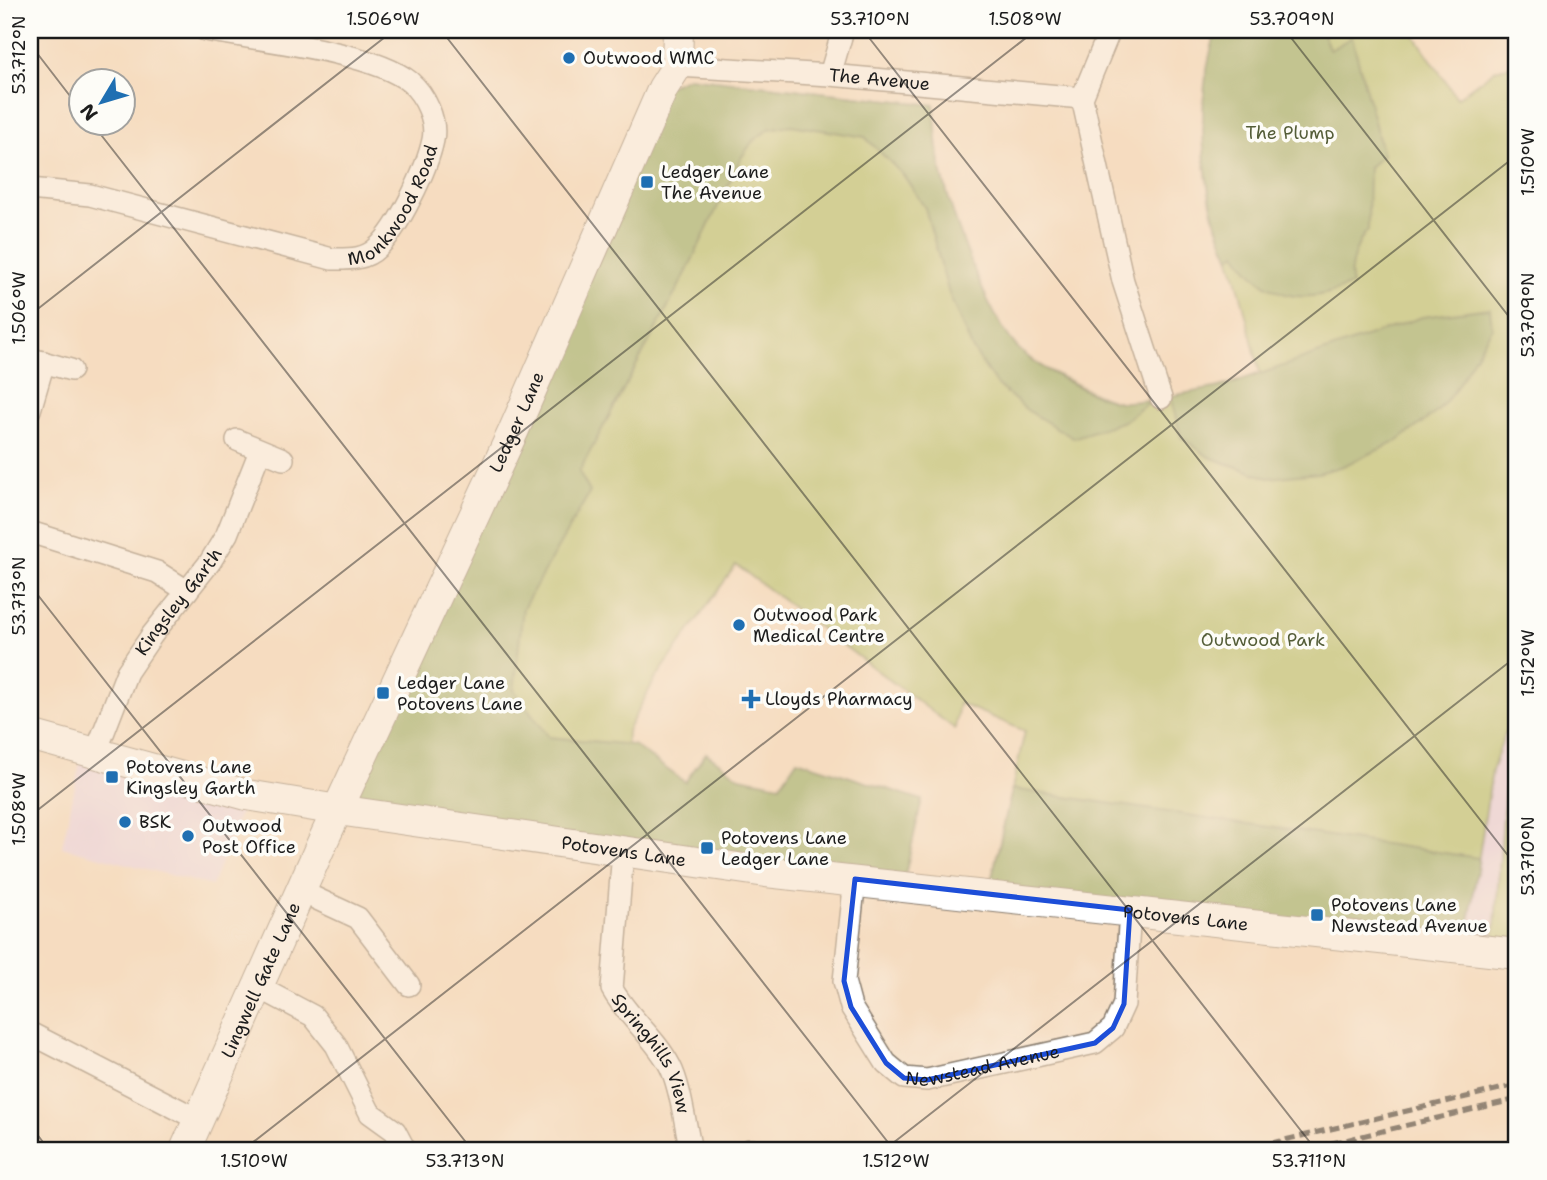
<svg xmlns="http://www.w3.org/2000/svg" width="1547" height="1180" font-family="'Shantell Sans',sans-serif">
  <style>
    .built { fill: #e6d2f0 }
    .green { fill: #a9bf63; stroke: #626e40; stroke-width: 2 }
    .forest { fill: #86a659; stroke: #51613a; stroke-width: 2 }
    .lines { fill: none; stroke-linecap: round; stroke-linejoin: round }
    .street-casing { stroke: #887c6e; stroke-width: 24 }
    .secondary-casing { stroke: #887c6e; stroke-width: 32 }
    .street { stroke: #fff; stroke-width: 21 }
    .secondary { stroke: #fff; stroke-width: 30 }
    .rail { stroke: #1c1c1c; stroke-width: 5; stroke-dasharray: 10 5; stroke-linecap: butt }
    .marked { fill: none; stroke: #1d4ed8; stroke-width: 5; stroke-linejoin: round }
    .ticks { fill: none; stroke: #1c1c1c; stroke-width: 2; stroke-opacity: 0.45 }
    .poi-dot { fill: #1f6fb2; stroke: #fdfcf7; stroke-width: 2.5 }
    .labels { text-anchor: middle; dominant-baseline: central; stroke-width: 7; stroke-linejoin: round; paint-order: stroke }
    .poi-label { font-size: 18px; fill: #1c1c1c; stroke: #fdfcf7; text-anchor: start }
    .street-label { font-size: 18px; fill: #1c1c1c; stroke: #fdfcf7 }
    .park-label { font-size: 18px; fill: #545d38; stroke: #fdfcf7 }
    .neatline { fill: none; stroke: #1c1c1c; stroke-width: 2.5 }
    .ticks-label { font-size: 18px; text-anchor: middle; fill: #1c1c1c }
  </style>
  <rect width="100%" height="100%" fill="#fdfcf7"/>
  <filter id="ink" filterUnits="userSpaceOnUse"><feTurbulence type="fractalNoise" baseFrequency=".0143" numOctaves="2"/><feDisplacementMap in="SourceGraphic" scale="14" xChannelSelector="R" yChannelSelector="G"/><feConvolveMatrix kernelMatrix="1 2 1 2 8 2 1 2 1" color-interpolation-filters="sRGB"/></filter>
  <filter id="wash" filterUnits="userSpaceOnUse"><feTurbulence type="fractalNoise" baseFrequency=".00686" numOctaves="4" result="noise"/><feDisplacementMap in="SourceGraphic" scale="28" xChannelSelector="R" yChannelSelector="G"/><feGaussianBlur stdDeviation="1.57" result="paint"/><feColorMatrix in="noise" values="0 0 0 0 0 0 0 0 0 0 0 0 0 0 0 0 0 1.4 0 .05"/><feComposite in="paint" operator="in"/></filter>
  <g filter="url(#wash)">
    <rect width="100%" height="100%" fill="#f5dcc0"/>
    <path class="built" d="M 1517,699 L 1517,954 L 1465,948 L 1492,771 Z
      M 83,749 L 247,795 L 212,886 L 62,847 Z"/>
    <path class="green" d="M 1217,30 L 1411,30 L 1457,98 L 1495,70 L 1517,64 L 1517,699 L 1492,771 L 1465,948 L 988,895 L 1025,731 L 959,703 L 955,729 L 736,565 L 654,681 L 627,731 L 623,851 L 406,818 L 688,77 L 934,105 C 936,128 937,151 942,174 C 952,217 991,329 1025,356 C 1039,366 1056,374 1072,382 C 1085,389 1105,400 1121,402 C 1156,407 1227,386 1260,373 C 1250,335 1243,296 1230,259 C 1226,246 1219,233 1215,220 C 1200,166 1199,82 1217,30 Z
      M 1517,743 L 1517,954 L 1493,951 L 1505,791 Z"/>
    <path class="forest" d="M 1217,30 L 1321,30 L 1330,50 L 1352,37 L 1383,155 L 1369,167 L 1368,230 C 1357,241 1347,270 1352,285 C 1302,306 1267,300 1236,253 L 1230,258 C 1200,195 1194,95 1217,30 Z
      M 688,77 L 934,105 C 936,128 937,152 942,174 C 954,222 985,310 1016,346 C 1035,367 1092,397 1120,402 C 1129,403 1142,400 1152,400 L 1124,421 L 1073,438 L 1027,410 L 996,384 L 972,348 L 949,294 L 925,208 L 904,176 L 865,137 L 791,125 L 769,129 L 753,141 L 741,158 L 686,273 L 579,472 L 590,492 L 523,608 L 514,690 L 549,737 L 633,745 L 685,782 L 706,753 L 740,777 L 780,785 L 797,760 L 922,800 L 903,885 L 338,810 L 663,88 Z
      M 1490,308 L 1492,328 L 1454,391 L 1438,411 L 1398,441 L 1343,466 L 1318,473 L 1268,478 L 1209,457 L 1181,437 L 1170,396 L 1226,386 L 1422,317 Z
      M 1012,789 L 1479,858 L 1465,948 L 988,895 Z"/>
  </g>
  <g filter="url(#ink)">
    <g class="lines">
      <g class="street-casing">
        <g id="street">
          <path d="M 1110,30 L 1082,98 L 1123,281 L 1161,398"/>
          <path id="s1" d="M 677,66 L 830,75 L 1082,98"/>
          <path d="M 830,75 L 843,30"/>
          <path id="s2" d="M 30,189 L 90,195 L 332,259 C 348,259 365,260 377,248 C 399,228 427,169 433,140 C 437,120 425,95 410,82 C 372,51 258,40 205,30"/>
          <path d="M 32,359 L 71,370"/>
          <path d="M 30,410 L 44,362"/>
          <path d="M 237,440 L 283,459"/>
          <path d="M 30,532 L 157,572 L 187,591"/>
          <path id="s3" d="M 96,752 L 127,672 L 152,635 L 210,562 L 227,534 L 260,451"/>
          <path id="s4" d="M 623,851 L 612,989 C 628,1018 655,1037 670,1066 C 681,1087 685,1126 691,1150"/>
          <path id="s5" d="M 855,879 L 844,981 L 851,1007 L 886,1063 L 904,1078 L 927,1080 L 1095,1043 L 1113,1028 L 1124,1004 L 1130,910"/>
          <path d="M 302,892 L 358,918 L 409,985"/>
          <path d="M 260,988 L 313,1016 L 336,1045 L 370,1113 L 395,1131 L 405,1150"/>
          <path d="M 30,1033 L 199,1120"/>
          <path d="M 749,1150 L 752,1150"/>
        </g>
      </g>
      <g class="secondary-casing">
        <g id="secondary">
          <path id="s6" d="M 30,735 L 247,795 L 338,810 L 766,872 L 1517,954"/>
          <path id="s7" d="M 185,1150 L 322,843 L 513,432 L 663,88 L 677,66 L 678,30"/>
        </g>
      </g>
      <use href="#street" class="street"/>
      <use href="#secondary" class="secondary"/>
      <path class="rail" d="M 1242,1150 L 1517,1085
        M 1303,1150 L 1517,1099"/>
    </g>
  </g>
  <path d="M0 0H1547V1180H0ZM 855,879 L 1130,910 L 1124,1004 L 1113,1028 L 1095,1043 L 927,1080 L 904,1078 L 886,1063 L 851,1007 L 844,981 Z" fill="#f5dcc0" fill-opacity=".55" fill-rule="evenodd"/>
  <path class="marked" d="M 855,879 L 1130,910 L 1124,1004 L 1113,1028 L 1095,1043 L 927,1080 L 904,1078 L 886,1063 L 851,1007 L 844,981 Z"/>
  <path class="ticks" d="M 441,30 L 1316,1150M 863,30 L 1517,867M 1285,30 L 1517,327M 30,44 L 80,109M 91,122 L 894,1150M 30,315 L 394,30M 30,585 L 472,1150M 30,816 L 1036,30M 30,1125 L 49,1150M 243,1150 L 1517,155M 884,1150 L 1517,656"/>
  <g class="poi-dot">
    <circle cx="569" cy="58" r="7"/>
    <rect x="640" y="175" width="14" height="14" rx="3.5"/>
    <circle cx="739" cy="625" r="7"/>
    <rect x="376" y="686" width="14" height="14" rx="3.5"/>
    <path d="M747.5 688.5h7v7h7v7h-7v7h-7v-7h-7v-7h7z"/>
    <rect x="105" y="770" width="14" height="14" rx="3.5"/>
    <circle cx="125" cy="822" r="7"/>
    <circle cx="188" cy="836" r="7"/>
    <rect x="700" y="841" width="14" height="14" rx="3.5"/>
    <rect x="1310" y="908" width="14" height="14" rx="3.5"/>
  </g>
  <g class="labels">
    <g class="poi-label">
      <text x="583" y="58">Outwood WMC</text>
      <text x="661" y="172">Ledger Lane<tspan x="661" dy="21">The Avenue</tspan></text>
      <text x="753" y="615">Outwood Park<tspan x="753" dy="21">Medical Centre</tspan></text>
      <text x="397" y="683">Ledger Lane<tspan x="397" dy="21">Potovens Lane</tspan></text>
      <text x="765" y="699">Lloyds Pharmacy</text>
      <text x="126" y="767">Potovens Lane<tspan x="126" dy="21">Kingsley Garth</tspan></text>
      <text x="139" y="822">BSK</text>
      <text x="202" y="826">Outwood<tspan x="202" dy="21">Post Office</tspan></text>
      <text x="721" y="838">Potovens Lane<tspan x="721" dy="21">Ledger Lane</tspan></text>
      <text x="1331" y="905">Potovens Lane<tspan x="1331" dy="21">Newstead Avenue</tspan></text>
    </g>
    <g class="street-label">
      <text stroke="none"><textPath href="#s1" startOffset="203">The Avenue</textPath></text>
      <text stroke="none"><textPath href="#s2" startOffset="401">Monkwood Road</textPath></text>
      <text stroke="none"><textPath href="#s7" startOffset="800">Ledger Lane</textPath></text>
      <text stroke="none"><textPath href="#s3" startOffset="173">Kingsley Garth</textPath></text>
      <text stroke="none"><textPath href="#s6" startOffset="606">Potovens Lane</textPath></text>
      <text stroke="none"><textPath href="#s6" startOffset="1172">Potovens Lane</textPath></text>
      <text stroke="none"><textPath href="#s7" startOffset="186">Lingwell Gate Lane</textPath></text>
      <text stroke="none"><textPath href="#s4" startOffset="215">Springhills View</textPath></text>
      <text stroke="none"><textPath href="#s5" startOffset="299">Newstead Avenue</textPath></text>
    </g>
    <g class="park-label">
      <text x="1290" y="133">The Plump</text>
      <text x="1263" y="640">Outwood Park</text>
    </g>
  </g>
  <rect width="1547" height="1180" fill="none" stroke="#fdfcf7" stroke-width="77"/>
  <g transform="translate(102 102) rotate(232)"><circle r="33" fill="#fdfcf7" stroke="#a3a29f" stroke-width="2"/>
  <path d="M0-5L12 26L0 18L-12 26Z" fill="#1f6fb2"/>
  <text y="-10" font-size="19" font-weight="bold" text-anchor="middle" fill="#1c1c1c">N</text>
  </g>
  <rect x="38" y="38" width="1470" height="1104" class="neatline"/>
  <g class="ticks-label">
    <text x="383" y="25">1.506°W</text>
    <text x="870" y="25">53.710°N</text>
    <text x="1025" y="25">1.508°W</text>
    <text x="1292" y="25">53.709°N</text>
    <text transform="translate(19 55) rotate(-90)" y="6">53.712°N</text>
    <text transform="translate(1528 162) rotate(-90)" y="6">1.510°W</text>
    <text transform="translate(19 308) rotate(-90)" y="6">1.506°W</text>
    <text transform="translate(1528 315) rotate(-90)" y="6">53.709°N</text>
    <text transform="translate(19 596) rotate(-90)" y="6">53.713°N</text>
    <text transform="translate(1528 663) rotate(-90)" y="6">1.512°W</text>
    <text transform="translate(19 809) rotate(-90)" y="6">1.508°W</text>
    <text transform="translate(1528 856) rotate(-90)" y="6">53.710°N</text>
    <text x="254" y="1167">1.510°W</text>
    <text x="465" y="1167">53.713°N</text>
    <text x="896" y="1167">1.512°W</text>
    <text x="1309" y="1167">53.711°N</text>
  </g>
</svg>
